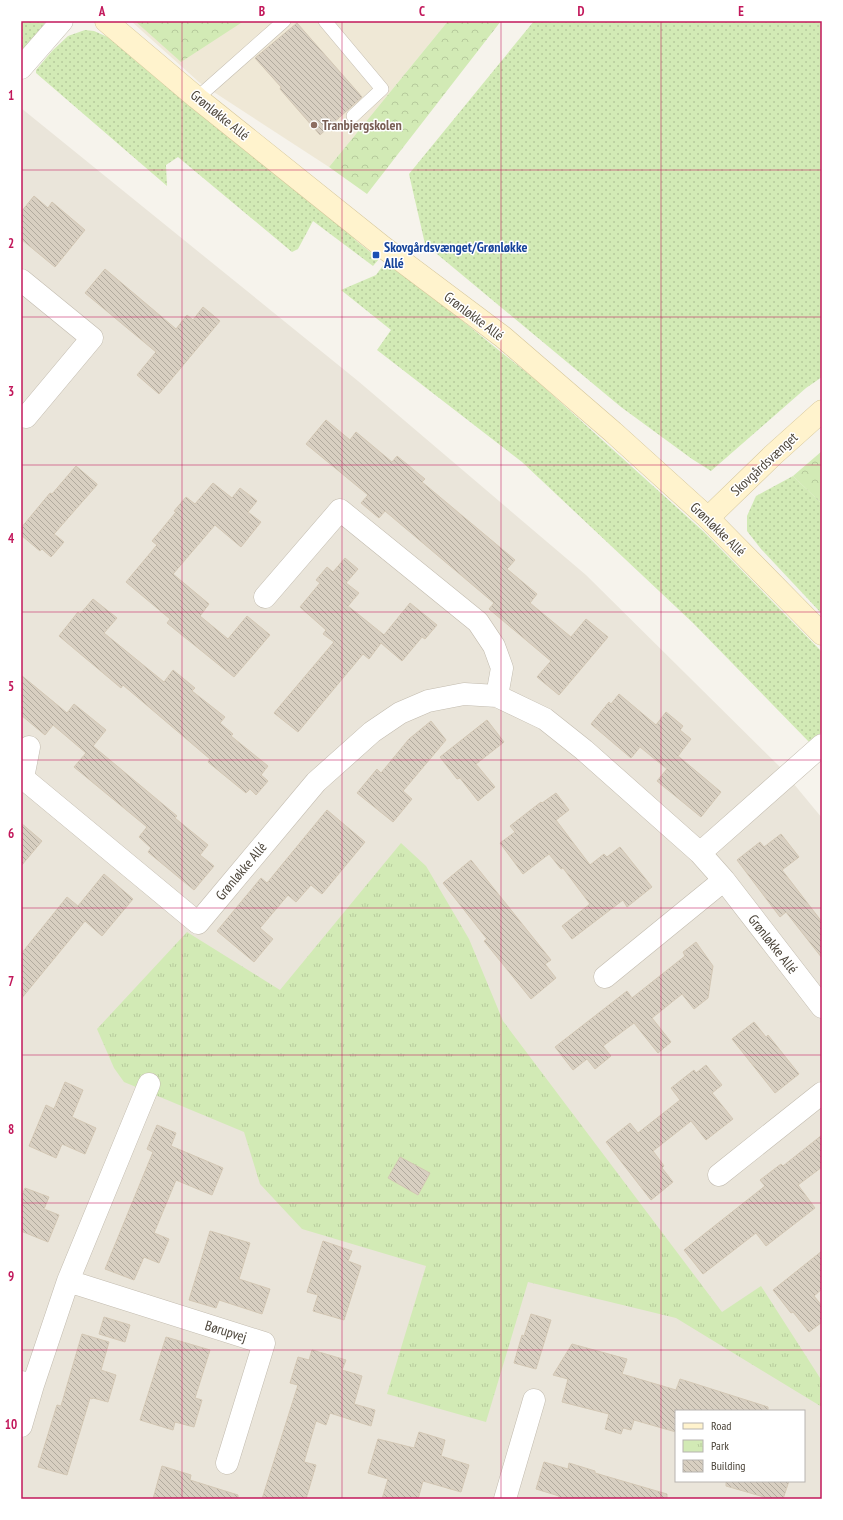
<svg xmlns="http://www.w3.org/2000/svg" width="843" height="1520" font-family="'PT Sans Narrow',sans-serif">
  <style>
    .residential { fill: #eae5da; fill-rule: evenodd }
    .education { fill: #efe8d6 }
    .grass { fill: url(#grass-dots) }
    .forest { fill: url(#forest-crowns) }
    .park { fill: url(#park-tufts) }
    .building { fill: url(#building-back-hatch); stroke: #d3c7b4 }
    .lines { fill: none; stroke-linecap: round; stroke-linejoin: round }
    .lane-casing { stroke: #c2bbae; stroke-width: 14 }
    .street-casing { stroke: #c2bbae; stroke-width: 23 }
    .secondary-casing { stroke: #d6c79b; stroke-width: 23 }
    .lane { stroke: #fff; stroke-width: 13 }
    .street { stroke: #fff; stroke-width: 22 }
    .secondary { stroke: #fff3cd; stroke-width: 22 }
    .grid { fill: none; stroke: #c2185b; stroke-width: 1; stroke-opacity: 0.55 }
    .education-dot { fill: #8d6e63; stroke: #fff; stroke-width: 1.5 }
    .transit-dot { fill: #1a4fb4; stroke: #fff; stroke-width: 1.5 }
    .labels { text-anchor: middle; dominant-baseline: central; stroke-width: 3; stroke-linejoin: round; paint-order: stroke }
    .street-label { font-size: 14px; fill: #4b4439; stroke: #fff }
    .education-label { font-size: 14px; font-weight: bold; fill: #785e54; stroke: #fff; text-anchor: start }
    .transit-label { font-size: 14px; font-weight: bold; fill: #164399; stroke: #fff; text-anchor: start }
    .neatline { fill: none; stroke: #c2185b; stroke-width: 1.5 }
    .grid-label { font-size: 13px; text-anchor: middle; font-weight: bold; fill: #c2185b }
  </style>
  <defs>
    <pattern id="grass-dots" width="8" height="8" patternUnits="userSpaceOnUse"><rect width="8" height="8" fill="#d2eab5"/><path d="M2 2h.1M6 6h.1" fill="none" stroke="#b6ca9c" stroke-width="1.8" stroke-linecap="round"/></pattern>
    <pattern id="forest-crowns" width="20" height="18" patternUnits="userSpaceOnUse"><rect width="20" height="18" fill="#d2eab5"/><path d="M2 6a3 3 0 1 1 6 0M12 15a3 3 0 1 1 6 0" fill="none" stroke="#b6ca9c"/></pattern>
    <pattern id="park-tufts" width="24" height="20" patternUnits="userSpaceOnUse"><rect width="24" height="20" fill="#d2eab5"/><path d="M3 7l-1-3M5 7V3M7 7l1-3M15 17l-1-3M17 17v-4M19 17l1-3" fill="none" stroke="#b6ca9c"/></pattern>
    <pattern id="building-back-hatch" width="6" height="6" patternUnits="userSpaceOnUse"><rect width="6" height="6" fill="#d8cfc1"/><path d="M-1 5l2 2M0 0l6 6M5-1l2 2" fill="none" stroke="#b1aa9e"/></pattern>
  </defs>
  <rect width="100%" height="100%" fill="#f6f3ec"/>
  <path class="residential" d="M 21,108 L 358,381 L 586,575 L 779,766 L 822,818 L 822,1499 L 21,1499 ZM 676,1411 L 804,1411 L 804,1481 L 676,1481 Z"/>
  <path class="education" d="M 131,21 L 448,21 L 329,167 L 200,83 Z"/>
  <path class="grass" d="M 21,21 L 46,21 L 21,56 Z
    M 534,21 L 822,21 L 822,377 L 806,388 L 711,471 L 692,459 L 621,407 L 425,244 L 409,174 Z
    M 85,30 L 94,31 L 110,38 L 356,235 L 354,239 L 379,259 L 373,266 L 313,221 L 298,249 L 292,252 L 178,157 L 166,165 L 167,186 L 36,73 L 36,70 L 52,51 L 68,36 Z
    M 387,260 L 537,381 L 704,532 L 822,652 L 822,732 L 810,743 L 693,623 L 522,462 L 377,350 L 391,330 L 341,290 L 376,275 Z
    M 793,476 L 822,504 L 822,614 L 761,549 L 747,531 L 747,516 L 756,496 Z"/>
  <path class="forest" d="M 135,21 L 244,21 L 181,62 Z
    M 448,21 L 501,21 L 367,194 L 329,167 Z
    M 822,451 L 822,504 L 793,476 Z"/>
  <path class="park" d="M 401,843 L 426,866 L 469,939 L 503,1021 L 722,1312 L 761,1286 L 822,1381 L 822,1407 L 676,1318 L 528,1282 L 486,1422 L 387,1394 L 426,1266 L 302,1229 L 260,1184 L 244,1132 L 124,1082 L 114,1068 L 97,1029 L 187,932 L 280,990 Z"/>
  <path class="building" d="M 297,23 L 362,97 L 320,135 L 280,89 L 281,87 L 255,58 Z
    M 34,196 L 48,208 L 52,202 L 85,230 L 55,267 L 21,239 L 21,212 Z
    M 105,269 L 176,329 L 187,315 L 193,320 L 203,307 L 220,321 L 159,394 L 137,375 L 156,352 L 85,293 Z
    M 326,420 L 350,440 L 356,432 L 392,462 L 397,456 L 425,479 L 422,482 L 515,560 L 507,569 L 537,594 L 530,603 L 571,637 L 586,619 L 608,637 L 559,695 L 537,677 L 551,661 L 489,609 L 494,603 L 385,511 L 379,518 L 361,503 L 368,495 L 306,444 Z
    M 76,466 L 97,484 L 97,485 L 54,534 L 64,542 L 51,557 L 42,549 L 40,551 L 21,535 L 21,528 L 50,493 L 52,494 Z
    M 213,483 L 232,498 L 240,488 L 257,501 L 248,512 L 261,522 L 241,547 L 215,525 L 173,574 L 209,604 L 200,616 L 228,639 L 247,616 L 270,635 L 234,677 L 167,623 L 170,619 L 126,582 L 157,545 L 152,541 L 176,512 L 174,511 L 186,497 L 195,504 Z
    M 345,558 L 358,569 L 346,583 L 359,593 L 348,606 L 384,635 L 410,603 L 437,625 L 425,639 L 422,637 L 402,661 L 381,643 L 369,659 L 363,654 L 298,732 L 274,713 L 334,642 L 323,634 L 326,630 L 300,607 L 320,583 L 316,580 L 327,567 L 333,572 Z
    M 93,599 L 117,618 L 104,633 L 164,682 L 173,670 L 195,688 L 192,691 L 225,717 L 220,723 L 233,734 L 231,736 L 268,766 L 261,775 L 268,781 L 256,795 L 250,789 L 246,793 L 208,762 L 210,759 L 123,685 L 121,688 L 59,636 L 78,612 L 80,614 Z
    M 21,675 L 67,713 L 74,704 L 106,730 L 93,746 L 177,816 L 175,818 L 208,845 L 200,855 L 214,866 L 194,890 L 148,852 L 151,848 L 139,837 L 147,827 L 74,767 L 86,753 L 53,725 L 45,735 L 21,715 Z
    M 619,694 L 656,725 L 666,712 L 683,726 L 680,730 L 691,739 L 678,756 L 721,792 L 701,817 L 657,781 L 667,769 L 640,747 L 631,758 L 591,724 L 609,702 L 611,704 Z
    M 487,720 L 504,742 L 476,764 L 495,787 L 478,801 L 460,778 L 457,779 L 440,757 Z
    M 431,721 L 446,740 L 403,791 L 412,799 L 393,822 L 357,793 L 377,769 L 381,773 L 409,739 Z
    M 556,793 L 569,810 L 556,820 L 590,865 L 604,854 L 607,857 L 620,847 L 652,887 L 627,907 L 623,900 L 572,939 L 562,926 L 590,904 L 563,868 L 561,869 L 549,854 L 523,874 L 500,843 L 515,832 L 510,826 L 541,802 L 542,803 Z
    M 327,810 L 365,842 L 322,894 L 311,885 L 296,902 L 288,895 L 260,928 L 273,939 L 254,962 L 217,931 L 261,878 L 267,883 Z
    M 21,823 L 42,841 L 21,866 Z
    M 781,834 L 799,857 L 782,870 L 822,922 L 822,958 L 786,912 L 780,917 L 737,860 L 760,842 L 764,847 Z
    M 471,860 L 551,960 L 545,964 L 556,978 L 531,999 L 484,941 L 487,939 L 443,883 Z
    M 104,874 L 133,899 L 102,936 L 85,921 L 21,999 L 21,954 L 67,897 L 78,906 Z
    M 696,942 L 713,966 L 708,998 L 694,1009 L 682,994 L 652,1018 L 671,1042 L 658,1053 L 634,1023 L 603,1046 L 611,1056 L 595,1069 L 587,1059 L 573,1070 L 555,1047 L 627,991 L 632,998 L 685,956 L 683,952 Z
    M 754,1022 L 766,1037 L 768,1035 L 799,1074 L 775,1093 L 732,1039 Z
    M 706,1065 L 722,1085 L 712,1093 L 733,1119 L 706,1140 L 691,1121 L 653,1151 L 664,1166 L 662,1168 L 673,1182 L 651,1200 L 606,1142 L 630,1123 L 638,1133 L 680,1100 L 671,1088 L 694,1070 L 696,1073 Z
    M 65,1082 L 83,1090 L 72,1117 L 96,1128 L 85,1154 L 62,1144 L 56,1158 L 29,1146 L 46,1105 L 54,1109 Z
    M 157,1125 L 176,1133 L 171,1146 L 223,1168 L 212,1195 L 176,1180 L 154,1233 L 169,1239 L 159,1263 L 144,1257 L 134,1280 L 105,1269 L 153,1152 L 147,1149 Z
    M 822,1135 L 822,1167 L 798,1185 L 815,1208 L 766,1246 L 756,1233 L 703,1274 L 684,1250 L 765,1186 L 760,1180 L 781,1164 L 783,1166 Z
    M 400,1157 L 430,1173 L 418,1195 L 388,1178 Z
    M 25,1188 L 49,1197 L 44,1209 L 59,1215 L 48,1242 L 21,1231 L 21,1198 Z
    M 210,1231 L 250,1243 L 239,1279 L 270,1289 L 262,1314 L 219,1300 L 216,1308 L 189,1300 Z
    M 323,1241 L 352,1251 L 348,1261 L 361,1266 L 344,1320 L 313,1311 L 318,1295 L 307,1292 Z
    M 822,1251 L 822,1289 L 814,1296 L 822,1306 L 822,1322 L 809,1332 L 793,1312 L 791,1313 L 773,1290 Z
    M 531,1314 L 551,1320 L 536,1369 L 514,1363 L 522,1335 L 524,1336 Z
    M 104,1317 L 130,1325 L 125,1342 L 99,1334 Z
    M 82,1334 L 109,1342 L 101,1370 L 116,1375 L 108,1402 L 93,1398 L 92,1399 L 90,1398 L 67,1475 L 38,1467 L 57,1405 L 61,1406 Z
    M 166,1337 L 210,1350 L 195,1398 L 202,1400 L 194,1427 L 175,1422 L 173,1430 L 140,1420 Z
    M 572,1344 L 627,1359 L 622,1374 L 676,1390 L 680,1379 L 768,1407 L 768,1411 L 676,1411 L 676,1432 L 634,1420 L 631,1430 L 623,1428 L 621,1434 L 605,1429 L 609,1414 L 562,1402 L 568,1379 L 553,1375 Z
    M 312,1350 L 346,1360 L 342,1370 L 362,1376 L 354,1404 L 375,1410 L 371,1426 L 330,1413 L 326,1425 L 316,1421 L 304,1462 L 316,1465 L 306,1499 L 262,1499 L 298,1385 L 290,1383 L 298,1357 L 309,1360 Z
    M 419,1432 L 445,1440 L 441,1456 L 469,1465 L 461,1492 L 423,1481 L 418,1499 L 382,1499 L 388,1479 L 368,1473 L 378,1439 L 414,1448 Z
    M 544,1462 L 568,1469 L 569,1463 L 595,1471 L 595,1473 L 667,1494 L 667,1499 L 559,1499 L 559,1496 L 536,1489 Z
    M 162,1466 L 191,1475 L 190,1480 L 238,1495 L 238,1499 L 153,1499 Z
    M 726,1481 L 789,1481 L 783,1499 L 771,1499 L 726,1486 Z"/>
  <g class="lines">
    <g class="lane-casing">
      <path id="lane" d="M 325,21 L 382,89 L 353,116
        M 197,98 L 284,21"/>
    </g>
    <g class="street-casing">
      <path id="street" d="M 21,68 L 62,21
        M 21,280 L 92,338 L 26,417
        M 265,597 L 340,510 L 478,622 L 494,646 L 502,668 L 497,696
        M 29,747 L 23,778 L 198,923 L 316,782 L 372,732 L 400,713 L 428,701 L 464,694 L 497,696 L 545,719 L 584,750 L 700,853 L 724,880 L 822,1007
        M 700,853 L 822,745
        M 605,977 L 724,880
        M 719,1175 L 822,1093
        M 68,1281 L 264,1343 L 227,1463
        M 21,1382 L 33,1385 L 21,1426
        M 33,1385 L 68,1281 L 149,1084
        M 505,1499 L 534,1400"/>
    </g>
    <g class="secondary-casing">
      <path id="secondary" d="M 106,21 L 197,98 L 383,247 L 503,337 L 613,432 L 708,518 L 822,634
        M 708,518 L 773,455 L 822,411"/>
    </g>
    <use href="#lane" class="lane"/>
    <use href="#street" class="street"/>
    <use href="#secondary" class="secondary"/>
  </g>
  <path class="grid" d="M 182,21 L 182,1499M 342,21 L 342,1499M 501,21 L 501,1499M 661,21 L 661,1499M 21,170 L 822,170M 21,317 L 822,317M 21,465 L 822,465M 21,612 L 822,612M 21,760 L 822,760M 21,908 L 822,908M 21,1055 L 822,1055M 21,1203 L 822,1203M 21,1350 L 822,1350"/>
  <circle class="education-dot" cx="314" cy="125" r="4"/>
  <rect class="transit-dot" x="372" y="251" width="8" height="8" rx="2"/>
  <g class="labels">
    <g class="street-label">
      <text transform="translate(220 115) rotate(39)">Grønløkke Allé</text>
      <text transform="translate(474 316) rotate(37)">Grønløkke Allé</text>
      <text transform="translate(764 464) rotate(-43)">Skovgårdsvænget</text>
      <text transform="translate(718 529) rotate(44)">Grønløkke Allé</text>
      <text transform="translate(241 871) rotate(-50)">Grønløkke Allé</text>
      <text transform="translate(773 944) rotate(52)">Grønløkke Allé</text>
      <text transform="translate(226 1331) rotate(17)">Børupvej</text>
    </g>
    <g class="education-label">
      <text x="322" y="125">Tranbjergskolen</text>
    </g>
    <g class="transit-label">
      <text x="384" y="247">Skovgårdsvænget/Grønløkke<tspan x="384" dy="16">Allé</tspan></text>
    </g>
  </g>
  <rect width="843" height="1520" fill="none" stroke="#ffffff" stroke-width="44"/>
  <rect x="675" y="1410" width="130" height="72" fill="#ffffff" stroke="#b7b4b0"/>
  <rect x="683" y="1423" width="20" height="6" fill="#fff3cd" stroke="#b7b4b0"/>
  <text x="711" y="1430" font-size="12" fill="#4b4439">Road</text>
  <rect x="683" y="1440" width="20" height="12" fill="url(#park-tufts)" stroke="#b7b4b0"/>
  <text x="711" y="1450" font-size="12" fill="#4b4439">Park</text>
  <rect x="683" y="1460" width="20" height="12" fill="url(#building-back-hatch)" stroke="#b7b4b0"/>
  <text x="711" y="1470" font-size="12" fill="#4b4439">Building</text>
  <rect x="22" y="22" width="799" height="1476" class="neatline"/>
  <g class="grid-label">
    <text x="102" y="16">A</text>
    <text x="262" y="16">B</text>
    <text x="422" y="16">C</text>
    <text x="581" y="16">D</text>
    <text x="741" y="16">E</text>
    <text x="11" y="100">1</text>
    <text x="11" y="248">2</text>
    <text x="11" y="396">3</text>
    <text x="11" y="543">4</text>
    <text x="11" y="691">5</text>
    <text x="11" y="838">6</text>
    <text x="11" y="986">7</text>
    <text x="11" y="1134">8</text>
    <text x="11" y="1281">9</text>
    <text x="11" y="1429">10</text>
  </g>
</svg>
